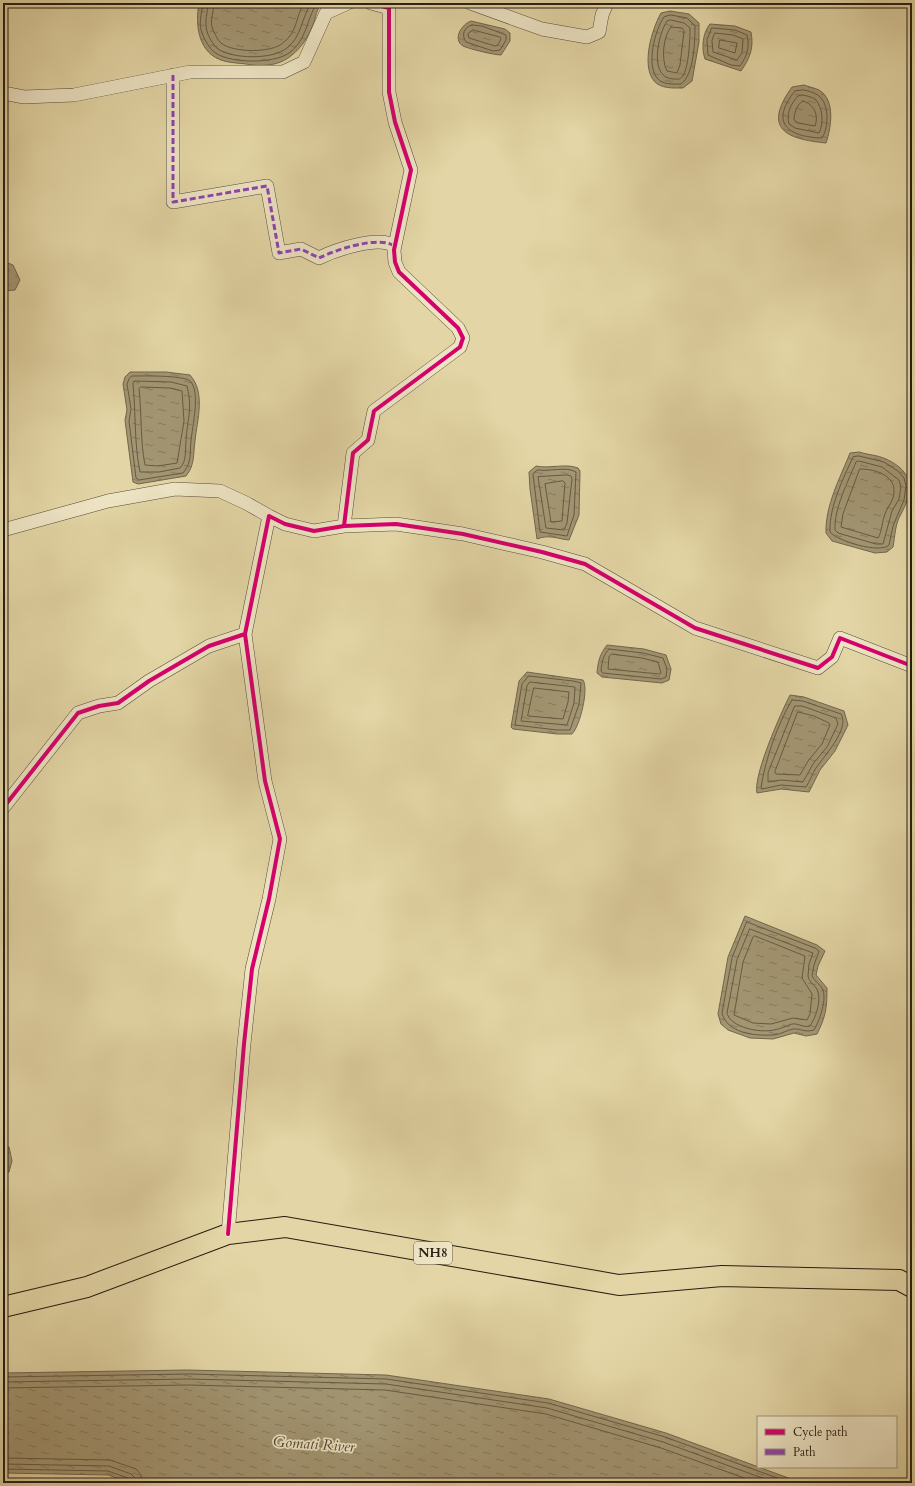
<svg xmlns="http://www.w3.org/2000/svg" width="915" height="1486" font-family="Cardo,serif">
  <style>
    .water { fill: url(#water-ripples); stroke: #71664c }
    .lines { fill: none; stroke-linecap: round; stroke-linejoin: round }
    .shore { stroke: #655a42; stroke-width: 1 }
    .minor-casing { stroke: #564b36; stroke-width: 14 }
    .highway-casing { stroke: #271d11; stroke-width: 22 }
    .minor { stroke: #ede4c4; stroke-width: 13 }
    .highway { stroke: #e3d5a5; stroke-width: 20 }
    .quiet { stroke: #8e44ad; stroke-width: 3; stroke-dasharray: 6 3; stroke-linecap: butt }
    .cycleway-casing { stroke: #ede4c4; stroke-width: 6 }
    .cycleway { stroke: #d6006c; stroke-width: 4 }
    .labels { text-anchor: middle; dominant-baseline: central; stroke-width: 3.5; stroke-linejoin: round; paint-order: stroke }
    .shield { fill: #ede4c4; stroke: #625947; stroke-width: 1 }
    .shield-label { font-size: 13px; font-weight: bold; fill: #271d11 }
    .water-label { font-size: 15px; font-style: italic; fill: #524733; stroke: #ede4c4 }
  </style>
  <defs>
    <pattern id="water-ripples" width="26" height="14" patternUnits="userSpaceOnUse"><rect width="26" height="14" fill="#a39673"/><path d="M2 4q2-2 4 0t4 0M15 11q2-2 4 0t4 0" fill="none" stroke="#857a5d"/></pattern>
  </defs>
  <rect width="100%" height="100%" fill="#e3d5a5"/>
  <filter id="stains"><feTurbulence type="fractalNoise" baseFrequency=".005" numOctaves="4"/><feColorMatrix values="0 0 0 0 .2 0 0 0 0 .09 0 0 0 0 .02 0 0 0 .5 -.17"/></filter>
  <radialGradient id="worn" r=".72"><stop offset=".6" stop-color="#630" stop-opacity="0"/><stop offset="1" stop-color="#630" stop-opacity=".3"/></radialGradient>
  <path class="water" d="M 199,3 L 322,3 C 316,10 316,17 313,25 C 308,37 302,47 292,55 C 280,66 261,67 246,64 C 239,63 231,63 224,61 C 198,54 195,25 199,3 Z
    M 670,11 L 689,14 L 699,23 L 699,42 L 692,81 L 683,88 C 674,88 661,89 654,81 C 641,65 652,29 661,13 Z
    M 471,21 L 505,29 L 510,33 L 510,41 L 501,55 C 495,55 469,49 463,46 C 452,39 462,24 471,21 Z
    M 710,24 L 735,26 L 751,32 C 754,48 750,58 741,71 L 705,59 C 701,48 703,32 710,24 Z
    M 804,85 C 809,87 815,88 819,90 C 836,100 831,128 826,143 C 786,139 762,129 792,87 Z
    M 3,261 L 13,265 L 20,280 L 15,290 L 3,291 Z
    M 130,372 L 166,372 L 190,375 C 206,393 197,420 195,441 C 193,455 195,465 186,476 L 138,484 L 133,482 L 125,420 L 127,410 L 123,384 L 125,377 Z
    M 859,452 C 868,455 878,455 886,459 C 914,472 914,490 901,514 C 895,524 895,536 893,547 L 887,552 L 875,553 L 832,541 L 826,533 C 825,506 840,478 850,453 Z
    M 536,466 C 550,469 565,463 578,468 L 580,471 L 579,515 L 569,540 C 558,539 549,534 537,539 L 530,489 L 529,472 Z
    M 607,645 L 644,649 L 666,655 L 671,669 L 669,680 L 662,683 L 602,677 L 597,673 C 598,661 600,654 607,645 Z
    M 527,672 L 583,680 C 589,689 580,726 572,734 L 557,734 L 513,729 L 511,727 L 519,681 Z
    M 790,695 L 804,697 L 844,711 L 848,725 L 835,751 L 820,770 L 809,792 L 781,789 L 757,793 C 753,775 781,713 790,695 Z
    M 745,916 L 817,945 L 825,951 L 818,966 L 816,975 L 827,988 C 827,1008 826,1016 817,1034 L 806,1036 L 794,1033 L 773,1039 L 750,1038 L 728,1030 L 721,1024 L 718,1014 L 728,957 Z
    M 3,1147 L 9,1147 L 12,1161 L 9,1172 L 3,1174 Z
    M 187,1370 L 386,1375 L 549,1399 L 666,1433 L 802,1483 L 132,1483 L 108,1475 L 3,1473 L 3,1373 Z"/>
  <g class="lines">
    <path class="shore" d="M 203,3 C 202,13 198,23 202,33 C 204,39 209,47 213,51 C 227,64 274,64 289,53 C 307,40 306,20 317,3
      M 208,3 C 208,12 204,21 207,31 C 208,36 213,45 218,49 C 233,59 272,60 287,48 C 302,36 301,19 311,3
      M 214,3 C 214,12 209,21 213,30 C 215,34 218,41 221,43 C 233,53 272,53 283,43 C 298,31 295,18 304,3
      M 671,15 L 687,18 L 695,26 C 695,41 694,75 681,84 C 673,84 663,85 657,78 C 646,64 655,30 664,17 Z
      M 671,20 L 684,23 L 690,28 C 690,38 689,69 682,77 C 680,80 677,79 674,79 C 648,79 658,34 667,21 Z
      M 472,25 L 482,26 L 506,35 L 506,40 L 500,50 L 493,51 L 466,42 C 461,35 464,27 472,25 Z
      M 671,27 L 682,28 L 684,31 L 680,65 L 677,73 L 667,71 C 661,60 663,36 671,27 Z
      M 712,28 L 735,30 L 747,35 C 750,47 747,56 740,66 L 731,65 L 708,55 L 707,40 Z
      M 473,30 L 500,37 L 501,39 L 498,45 L 495,46 L 469,38 L 468,34 Z
      M 715,33 L 733,35 L 743,39 L 742,53 L 737,60 L 713,52 L 712,41 Z
      M 720,40 L 737,43 L 735,53 L 719,48 Z
      M 804,90 C 808,91 813,92 816,94 C 830,101 829,127 822,138 C 788,137 769,123 795,91 Z
      M 803,95 C 807,96 812,97 815,99 C 823,107 824,124 819,133 L 795,128 L 789,124 C 786,114 791,103 798,96 Z
      M 803,101 C 814,104 819,115 815,126 L 798,123 L 794,120 C 794,114 797,104 803,101 Z
      M 132,376 C 143,376 183,375 190,381 C 201,391 192,428 191,441 C 190,448 191,455 189,462 C 188,466 186,469 183,473 L 139,480 L 136,478 L 129,421 L 131,409 L 127,384 L 129,379 Z
      M 135,381 L 171,382 L 187,386 C 193,409 187,420 186,441 C 185,450 187,461 180,468 L 159,472 L 140,472 C 134,443 136,414 133,384 Z
      M 141,387 L 170,388 L 182,391 L 184,421 L 177,463 L 158,466 L 145,465 C 140,440 142,415 139,389 Z
      M 859,456 L 884,462 L 898,471 L 904,478 L 906,486 L 904,500 L 893,526 L 889,545 C 880,554 837,541 830,532 C 829,507 843,479 853,457 Z
      M 859,461 L 882,467 L 899,480 L 901,487 L 899,499 L 892,511 L 883,544 L 876,544 L 838,533 L 835,530 C 834,508 848,482 856,462 Z
      M 860,469 C 878,469 899,477 893,498 C 891,504 887,508 885,514 C 882,521 882,532 878,538 L 841,527 L 843,514 Z
      M 538,470 C 549,472 566,466 576,472 L 574,515 L 567,536 L 540,532 L 533,474 Z
      M 567,475 L 571,476 L 572,479 L 567,523 L 564,530 L 546,528 L 538,477 Z
      M 563,481 L 565,483 L 562,521 L 551,522 L 545,484 Z
      M 609,649 L 643,653 L 663,658 L 667,669 L 666,677 L 661,679 L 603,673 L 601,671 C 602,662 603,655 609,649 Z
      M 612,654 L 642,658 L 658,662 L 661,673 L 659,674 L 608,669 L 609,657 Z
      M 529,676 L 573,681 L 581,683 L 579,704 L 570,730 L 557,730 L 515,725 L 522,684 Z
      M 530,682 L 575,687 L 574,703 L 567,725 L 521,721 L 527,686 Z
      M 534,688 L 569,692 L 568,702 L 563,719 L 528,716 Z
      M 792,700 L 803,701 L 841,714 C 850,729 824,756 816,768 C 812,774 810,781 806,787 L 781,785 L 762,789 L 761,787 C 766,758 777,725 792,700 Z
      M 795,706 L 802,706 L 836,718 L 838,724 L 827,747 L 813,764 L 803,782 L 781,780 L 768,782 L 768,773 Z
      M 798,712 L 814,716 L 829,723 L 830,725 L 822,744 L 808,761 L 800,775 L 776,774 L 775,772 Z
      M 747,922 L 815,948 L 819,951 L 814,965 L 812,976 C 815,981 819,984 822,988 C 828,998 819,1022 814,1030 C 805,1033 800,1028 793,1029 C 785,1031 779,1035 772,1035 C 754,1036 727,1033 722,1013 L 732,958 Z
      M 750,929 L 813,953 L 809,964 L 808,976 C 809,983 817,986 818,992 C 821,1002 816,1017 810,1026 C 804,1028 798,1023 792,1024 C 786,1026 780,1029 774,1030 C 760,1033 731,1028 727,1013 L 737,960 Z
      M 755,936 L 805,956 L 802,978 L 812,994 L 810,1014 L 807,1020 L 793,1018 L 771,1024 L 753,1023 L 734,1015 L 743,962 L 753,937 Z
      M 3,1377 L 188,1374 L 386,1379 L 548,1403 L 665,1437 L 791,1483
      M 3,1382 L 188,1379 L 386,1384 L 547,1408 L 663,1442 L 776,1483
      M 3,1388 L 188,1385 L 385,1390 L 546,1414 L 661,1448 L 758,1483
      M 3,1458 L 110,1460 L 136,1469 L 141,1475 L 142,1483
      M 3,1464 L 109,1466 L 131,1474 L 135,1478 L 136,1483
      M 3,1469 L 108,1471 L 128,1478 L 131,1483"/>
    <g class="minor-casing">
      <path id="minor" d="M 470,3 L 542,29 L 587,37 L 599,32 L 602,15 L 607,3
        M 173,75 L 173,202 L 267,186 L 279,253 L 301,249 L 319,258 C 335,250 379,235 394,246
        M 3,93 L 24,97 L 74,95 L 190,72 L 283,72 L 304,62 L 326,13 L 348,3
        M 344,526 L 396,524 L 463,534 L 542,552 L 585,564 L 695,628 L 818,668 L 832,657 L 840,638 L 912,666
        M 3,530 L 108,501 L 175,489 L 220,491 L 246,503 L 269,516
        M 3,808 L 78,713 L 99,706 L 118,703 L 149,681 L 209,646 L 245,634 L 269,516 L 285,524 L 314,531 L 344,526 L 353,453 L 368,440 L 374,411 L 460,347 L 463,338 L 458,328 L 399,272 L 395,262 L 394,250 L 411,170 L 395,122 L 389,92 L 389,8 L 371,3
        M 228,1234 L 244,1044 L 252,969 L 269,899 L 280,839 L 265,781 L 245,634"/>
    </g>
    <g class="highway-casing">
      <path id="highway" d="M 3,1307 L 87,1287 L 228,1234 L 285,1227 L 619,1285 L 722,1276 L 899,1280 L 912,1287"/>
    </g>
    <use href="#minor" class="minor"/>
    <use href="#highway" class="highway"/>
    <path class="quiet" d="M 173,75 L 173,202 L 267,186 L 279,253 L 301,249 L 319,258 C 335,250 379,235 394,246"/>
    <g class="cycleway-casing">
      <path id="cycleway" d="M 344,526 L 396,524 L 463,534 L 542,552 L 585,564 L 695,628 L 818,668 L 832,657 L 840,638 L 912,666
        M 3,808 L 78,713 L 99,706 L 118,703 L 149,681 L 209,646 L 245,634 L 269,516 L 285,524 L 314,531 L 344,526 L 353,453 L 368,440 L 374,411 L 460,347 L 463,338 L 458,328 L 399,272 L 395,262 L 394,250 L 411,170 L 395,122 L 389,92 L 389,8 L 371,3
        M 228,1234 L 244,1044 L 252,969 L 269,899 L 280,839 L 265,781 L 245,634"/>
    </g>
    <use href="#cycleway" class="cycleway"/>
  </g>
  <g class="labels">
    <rect class="shield" x="414" y="1242" width="38" height="22" rx="3"/>
    <g class="shield-label">
      <text x="433" y="1253">NH8</text>
    </g>
    <g class="water-label">
      <text transform="translate(314 1444) rotate(4)">Gomati River</text>
    </g>
  </g>
  <rect width="915" height="1486" fill="none" stroke="#e3d5a5" stroke-width="16"/>
  <rect x="4" y="4" width="907" height="1478" fill="none" stroke="#271d11" stroke-width="2"/>
  <rect x="8" y="8" width="899" height="1470" fill="none" stroke="#271d11"/>
  <rect x="757" y="1416" width="140" height="52" fill="#ede4c4" stroke="#9e947c"/>
  <rect x="765" y="1429" width="20" height="6" fill="#d6006c" stroke="#9e947c"/>
  <text x="793" y="1436" font-size="12" fill="#271d11">Cycle path</text>
  <rect x="765" y="1449" width="20" height="6" fill="#8e44ad" stroke="#9e947c"/>
  <text x="793" y="1456" font-size="12" fill="#271d11">Path</text>
  <rect width="100%" height="100%" filter="url(#stains)"/>
  <rect width="100%" height="100%" fill="url(#worn)"/>
</svg>
